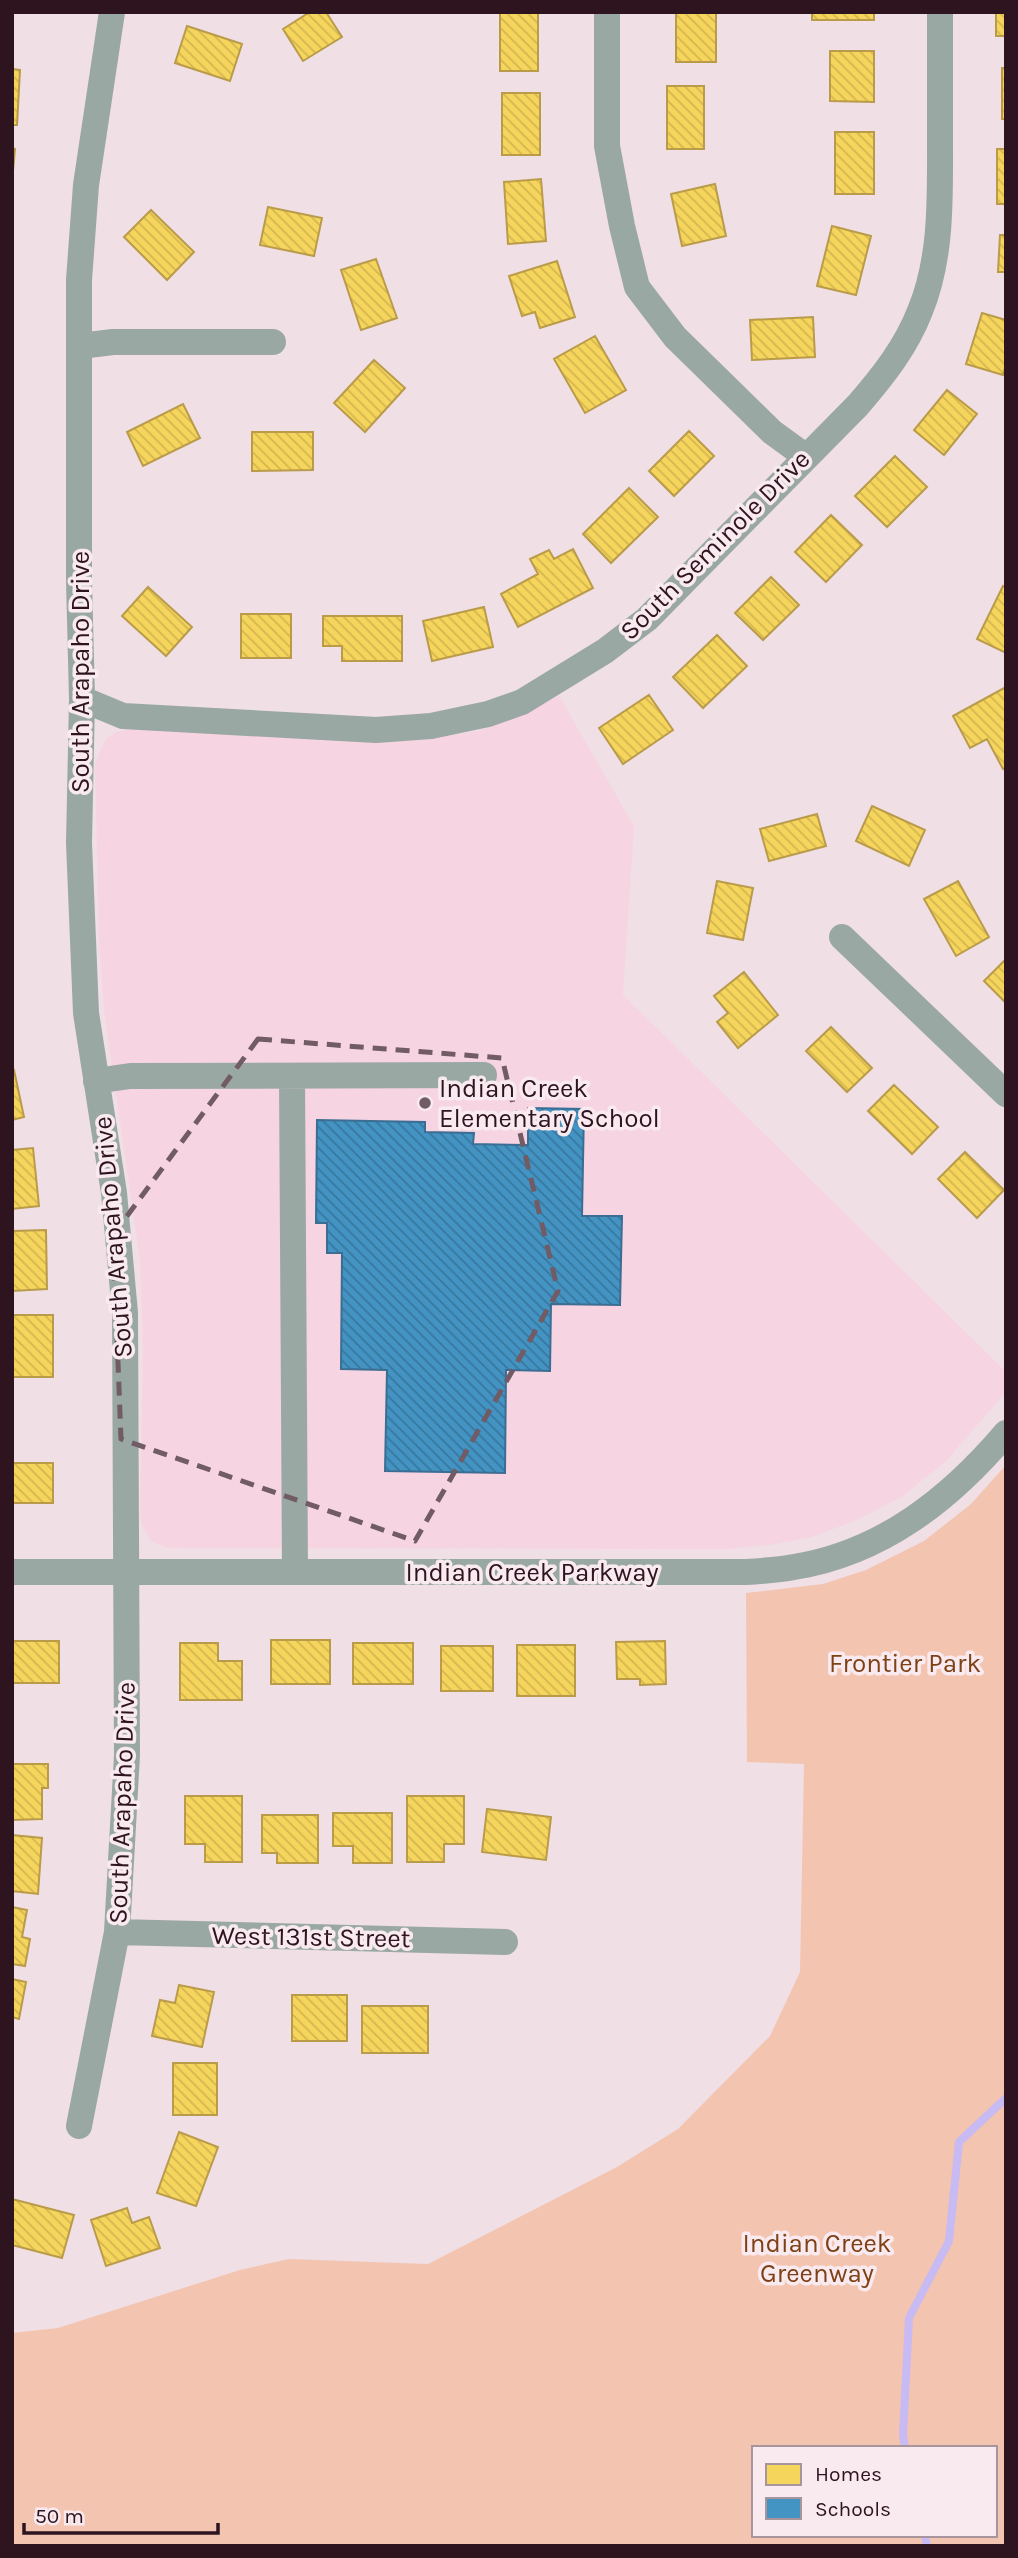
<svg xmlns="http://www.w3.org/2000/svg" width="1018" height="2558" font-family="Karla,sans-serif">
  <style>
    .built { fill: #f6d4e2 }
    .green { fill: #f3c4b0; fill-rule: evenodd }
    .homes { fill: url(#homes-back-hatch); stroke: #ba9b4a; stroke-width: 2 }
    .schools { fill: url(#schools-back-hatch); stroke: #3c6d92; stroke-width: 2 }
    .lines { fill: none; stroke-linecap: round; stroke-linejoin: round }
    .stream { stroke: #c8baf2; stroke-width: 8 }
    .minor { stroke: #9aa8a3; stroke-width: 26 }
    .marked { fill: none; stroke: #715b64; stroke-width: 5; stroke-dasharray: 14 9; stroke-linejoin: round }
    .poi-dot { fill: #715b64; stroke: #f9eaf0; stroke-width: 2.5 }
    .labels { text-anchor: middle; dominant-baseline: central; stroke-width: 7; stroke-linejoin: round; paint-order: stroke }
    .street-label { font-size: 26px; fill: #2d141f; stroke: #f9eaf0 }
    .poi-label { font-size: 26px; fill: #2d141f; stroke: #f9eaf0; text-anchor: start }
    .park-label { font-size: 26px; fill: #7e4015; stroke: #f9eaf0 }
  </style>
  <defs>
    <pattern id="homes-back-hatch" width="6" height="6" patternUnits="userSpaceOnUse" patternTransform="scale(1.75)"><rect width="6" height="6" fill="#f6d55c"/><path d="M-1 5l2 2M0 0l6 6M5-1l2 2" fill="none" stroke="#d3b650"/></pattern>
    <pattern id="schools-back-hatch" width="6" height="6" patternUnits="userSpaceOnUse" patternTransform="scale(1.75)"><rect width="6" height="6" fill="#4393c3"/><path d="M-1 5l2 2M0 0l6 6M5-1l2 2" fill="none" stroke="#38779e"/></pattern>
  </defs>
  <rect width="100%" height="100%" fill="#f0dfe5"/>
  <path class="built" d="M 559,696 L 634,826 L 623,995 L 1006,1372 L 1006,1392 L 944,1463 L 901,1497 L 857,1520 L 812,1537 L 770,1545 L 726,1549 L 168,1548 L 152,1542 L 144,1530 L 140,1517 L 143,1345 L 140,1260 L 104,1010 L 99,938 L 95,765 L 101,749 L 106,739 L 116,732 L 131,728 L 369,741 L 422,740 L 478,731 L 525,713 Z"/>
  <path class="green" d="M 1006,1465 L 1006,2546 L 12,2546 L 12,2333 L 58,2328 L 240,2270 L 289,2259 L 428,2264 L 617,2167 L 678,2129 L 770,2036 L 800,1972 L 804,1764 L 747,1762 L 746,1593 L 823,1584 L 866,1570 L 924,1541 L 971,1504 ZM 754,2448 L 995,2448 L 995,2535 L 754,2535 Z"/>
  <path class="homes" d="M 310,12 L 326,12 L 342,37 L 303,61 L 283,29 Z
    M 500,12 L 538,12 L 538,71 L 500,71 Z
    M 676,12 L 716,12 L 716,62 L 676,62 Z
    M 812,12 L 874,12 L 874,20 L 812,20 Z
    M 996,12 L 1006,12 L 1006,36 L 996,36 Z
    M 187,26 L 242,44 L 230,81 L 175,63 Z
    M 830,51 L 874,51 L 874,102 L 830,101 Z
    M 1002,68 L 1006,68 L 1006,119 L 1002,119 Z
    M 12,69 L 20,70 L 17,125 L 12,125 Z
    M 667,86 L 704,86 L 704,149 L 667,149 Z
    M 502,93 L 540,93 L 540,155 L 502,155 Z
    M 835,132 L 874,132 L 874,194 L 835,194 Z
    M 12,148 L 15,149 L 12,182 Z
    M 997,149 L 1006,149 L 1006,204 L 997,204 Z
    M 541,179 L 546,241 L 508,244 L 504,182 Z
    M 715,184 L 726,236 L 682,246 L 671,194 Z
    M 268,207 L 322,218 L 314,256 L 260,245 Z
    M 151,210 L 194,252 L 167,280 L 124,237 Z
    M 832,226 L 871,236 L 856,295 L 817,286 Z
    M 1000,235 L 1006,235 L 1006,272 L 998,272 Z
    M 376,259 L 397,318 L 361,330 L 341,270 Z
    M 557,261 L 575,317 L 540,328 L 535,312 L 522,316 L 509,276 Z
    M 982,313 L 1006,320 L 1006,365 L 1003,375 L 966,364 Z
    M 813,317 L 815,357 L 752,360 L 750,320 Z
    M 595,336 L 626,390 L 585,413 L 554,359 Z
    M 374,360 L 405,388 L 365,432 L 334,403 Z
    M 947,390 L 977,414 L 944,455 L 914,430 Z
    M 183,404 L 200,438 L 143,466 L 127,432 Z
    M 689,431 L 714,456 L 674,496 L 649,471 Z
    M 252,432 L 313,432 L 313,470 L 252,471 Z
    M 895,456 L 927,487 L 887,527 L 855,496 Z
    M 629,488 L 658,517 L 611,563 L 583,534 Z
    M 831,515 L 862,545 L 826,582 L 795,552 Z
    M 573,549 L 593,588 L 518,627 L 501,594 L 538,574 L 530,559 L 549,550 L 554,559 Z
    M 771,577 L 799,605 L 763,640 L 735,613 Z
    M 1003,586 L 1006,588 L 1006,653 L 977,639 Z
    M 148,587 L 192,627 L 166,656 L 122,616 Z
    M 484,607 L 493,647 L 432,661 L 423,621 Z
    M 241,614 L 291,614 L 291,658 L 241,658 Z
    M 323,616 L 402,616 L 402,661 L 342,661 L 342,646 L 323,646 Z
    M 717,635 L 747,666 L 703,708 L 673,677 Z
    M 1006,687 L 1006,768 L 1003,769 L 987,739 L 970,748 L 953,716 Z
    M 649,695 L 673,730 L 623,764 L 599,728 Z
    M 872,806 L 925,830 L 909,866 L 856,841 Z
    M 817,814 L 826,846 L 769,861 L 760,829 Z
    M 717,881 L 753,888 L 743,940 L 707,933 Z
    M 958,881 L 989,937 L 956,956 L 924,899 Z
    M 1006,959 L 1006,1003 L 984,981 Z
    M 744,972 L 778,1015 L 738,1048 L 717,1022 L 728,1013 L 714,996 Z
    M 831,1027 L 872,1068 L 847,1092 L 806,1051 Z
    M 14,1070 L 24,1117 L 12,1120 L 12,1071 Z
    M 894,1085 L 938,1127 L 912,1154 L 868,1111 Z
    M 33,1148 L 39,1206 L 12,1209 L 12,1150 Z
    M 965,1152 L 1004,1190 L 977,1218 L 938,1179 Z
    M 46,1230 L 47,1289 L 12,1291 L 12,1231 Z
    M 13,1315 L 53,1315 L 53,1377 L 13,1377 Z
    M 12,1463 L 53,1463 L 53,1503 L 12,1503 Z
    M 271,1640 L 330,1640 L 330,1684 L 271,1684 Z
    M 12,1641 L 59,1641 L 59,1683 L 12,1683 Z
    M 665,1641 L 666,1684 L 640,1685 L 640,1679 L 617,1679 L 616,1642 Z
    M 180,1643 L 218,1643 L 218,1661 L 242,1661 L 242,1700 L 180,1700 Z
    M 353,1643 L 413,1643 L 413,1684 L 353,1684 Z
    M 517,1645 L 575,1645 L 575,1696 L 517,1696 Z
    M 441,1646 L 493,1646 L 493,1691 L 441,1691 Z
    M 12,1764 L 48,1764 L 48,1788 L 42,1788 L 42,1819 L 12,1820 Z
    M 185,1796 L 242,1796 L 242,1862 L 205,1862 L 205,1844 L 185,1844 Z
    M 407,1796 L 464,1796 L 464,1844 L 444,1844 L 444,1862 L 407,1862 Z
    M 487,1809 L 551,1817 L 546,1860 L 482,1852 Z
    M 333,1813 L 392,1813 L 392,1863 L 353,1863 L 353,1846 L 333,1846 Z
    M 262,1815 L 318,1815 L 318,1863 L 277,1863 L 277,1853 L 262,1853 Z
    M 12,1835 L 42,1838 L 38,1894 L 12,1891 Z
    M 12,1907 L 27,1910 L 22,1937 L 30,1939 L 25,1966 L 12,1964 Z
    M 12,1979 L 26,1982 L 19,2019 L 12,2017 Z
    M 179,1985 L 214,1992 L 202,2047 L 152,2036 L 160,2000 L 175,2003 Z
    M 292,1995 L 347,1995 L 347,2041 L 292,2041 Z
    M 362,2006 L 428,2006 L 428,2053 L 362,2053 Z
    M 173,2063 L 217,2063 L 217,2115 L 173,2115 Z
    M 179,2132 L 218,2147 L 196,2206 L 157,2193 Z
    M 12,2199 L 74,2215 L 62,2258 L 12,2245 Z
    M 127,2208 L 132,2223 L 149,2217 L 160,2248 L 106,2266 L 91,2220 Z"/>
  <path class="schools" d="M 528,1108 L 584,1109 L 582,1216 L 622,1216 L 620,1305 L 551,1304 L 550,1371 L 506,1370 L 505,1473 L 385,1471 L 387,1370 L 341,1369 L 342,1253 L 327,1253 L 327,1223 L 316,1223 L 317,1120 L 425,1122 L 425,1132 L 474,1133 L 473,1144 L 528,1145 Z"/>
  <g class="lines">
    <path class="stream" d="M 905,2448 L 903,2435 L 909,2318 L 949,2241 L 959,2142 L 1006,2098
      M 925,2535 L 927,2546"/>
    <path class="minor" d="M 607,12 L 607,146 L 622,226 L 637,287 L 675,337 L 772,432 L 805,456
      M 80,346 L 113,342 L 273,342
      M 82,699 L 123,716 L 376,730 L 431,726 L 488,714 L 522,702 L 605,651 L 647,619 L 858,405 C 883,376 906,347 920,311 C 942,258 940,198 940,141 C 940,98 940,55 940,12
      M 842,937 L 1006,1094
      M 292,1076 L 295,1572
      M 96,1081 L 130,1076 L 484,1075
      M 12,1572 L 746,1572 C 762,1571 778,1570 794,1567 C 882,1553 950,1499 1006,1433
      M 117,1932 L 505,1942
      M 79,2126 L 117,1932 L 127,1755 L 125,1313 L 114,1193 L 86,1013 L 79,843 L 82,699 L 79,581 L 79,280 L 86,185 L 112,12"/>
  </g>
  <path class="marked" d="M 258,1039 L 502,1058 L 558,1291 L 415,1541 L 121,1439 L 113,1235 Z"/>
  <circle class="poi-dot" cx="425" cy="1103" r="7"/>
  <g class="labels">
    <g class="street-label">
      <text transform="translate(715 545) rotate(-45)">South Seminole Drive</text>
      <text transform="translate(80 672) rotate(-90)">South Arapaho Drive</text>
      <text transform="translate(113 1237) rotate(-95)">South Arapaho Drive</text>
      <text x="532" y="1572">Indian Creek Parkway</text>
      <text transform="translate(122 1803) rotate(-88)">South Arapaho Drive</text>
      <text transform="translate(311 1937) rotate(1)">West 131st Street</text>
    </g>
    <g class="poi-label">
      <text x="439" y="1088">Indian Creek<tspan x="439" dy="30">Elementary School</tspan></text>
    </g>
    <g class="park-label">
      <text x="905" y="1663">Frontier Park</text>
      <text x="817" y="2243">Indian Creek<tspan x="817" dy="30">Greenway</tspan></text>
    </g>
  </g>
  <rect width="1018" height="2558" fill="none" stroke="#2d141f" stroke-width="28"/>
  <rect x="752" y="2446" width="245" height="91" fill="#f9eaf0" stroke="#a7949c" stroke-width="2"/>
  <rect x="766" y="2464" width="35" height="21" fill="#f6d55c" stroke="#a7949c" stroke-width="2"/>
  <text x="815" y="2481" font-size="21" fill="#2d141f">Homes</text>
  <rect x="766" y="2498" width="35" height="21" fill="#4393c3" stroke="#a7949c" stroke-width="2"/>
  <text x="815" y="2516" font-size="21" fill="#2d141f">Schools</text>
  <path d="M24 2523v10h194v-10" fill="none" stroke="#2d141f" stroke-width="3.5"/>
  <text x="35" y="2523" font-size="21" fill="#2d141f" stroke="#f9eaf0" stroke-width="5" paint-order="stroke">50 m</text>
</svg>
